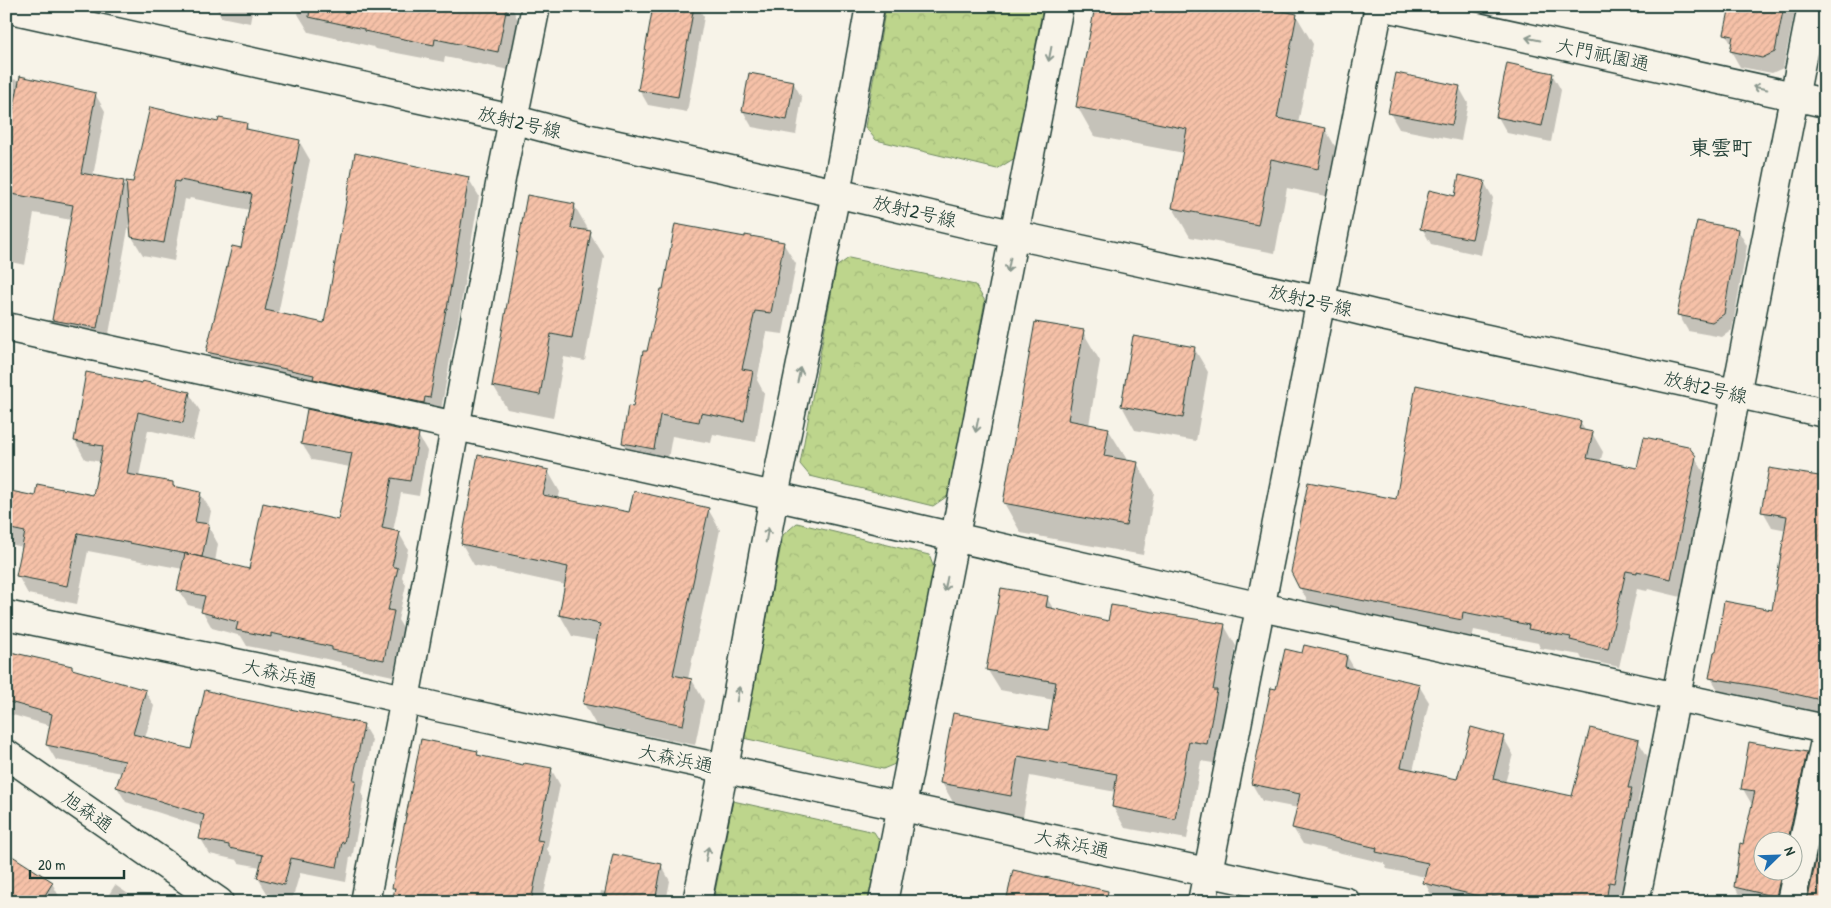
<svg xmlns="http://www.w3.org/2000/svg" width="1831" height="908" font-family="'Patrick Hand','Klee One',sans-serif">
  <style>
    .park { fill: url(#park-crowns); stroke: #6e8960 }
    .shadow { fill: #0003 }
    .building { fill: url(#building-hatch); stroke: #1f3d34 }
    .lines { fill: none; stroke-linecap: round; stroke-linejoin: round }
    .minor-casing { stroke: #1f3d34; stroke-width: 31 }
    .tertiary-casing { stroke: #1f3d34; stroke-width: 31 }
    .minor { stroke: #f7f3e8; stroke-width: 28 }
    .tertiary { stroke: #f7f3e8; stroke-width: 28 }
    .oneway { stroke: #8b988e }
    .labels { text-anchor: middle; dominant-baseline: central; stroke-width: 4.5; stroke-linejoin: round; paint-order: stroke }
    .street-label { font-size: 19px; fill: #1f3d34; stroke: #f7f3e8 }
    .quarter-label { font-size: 21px; font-weight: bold; fill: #1f3d34; stroke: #f7f3e8 }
  </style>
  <defs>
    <pattern id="park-crowns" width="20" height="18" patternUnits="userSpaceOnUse" patternTransform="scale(1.25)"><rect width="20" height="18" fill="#bdd58c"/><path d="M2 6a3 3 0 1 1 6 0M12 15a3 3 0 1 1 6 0" fill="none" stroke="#a2b879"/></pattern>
    <pattern id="building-hatch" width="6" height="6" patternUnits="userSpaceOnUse" patternTransform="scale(1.25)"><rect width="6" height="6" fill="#f6c1a8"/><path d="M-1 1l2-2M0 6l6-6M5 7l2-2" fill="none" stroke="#d2a791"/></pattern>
  </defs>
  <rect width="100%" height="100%" fill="#f7f3e8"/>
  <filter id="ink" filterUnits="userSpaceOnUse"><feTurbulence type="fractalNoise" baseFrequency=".02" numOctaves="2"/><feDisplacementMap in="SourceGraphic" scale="10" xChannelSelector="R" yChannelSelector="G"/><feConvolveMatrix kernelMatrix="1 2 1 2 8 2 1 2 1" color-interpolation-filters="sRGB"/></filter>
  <g filter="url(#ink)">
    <path class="park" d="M 886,6 L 1043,6 L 1015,158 L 997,169 L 876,140 L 865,127 Z
      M 849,258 L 975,285 L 985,301 L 949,495 L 933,506 L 810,476 L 800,464 L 836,267 Z
      M 797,523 L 929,555 L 934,568 L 895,764 L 883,769 L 743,738 L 783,535 Z
      M 733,801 L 874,832 L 881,843 L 869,902 L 713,902 Z"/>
    <path class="shadow" d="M 215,6 L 253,6 L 250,23 L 221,17 Z
      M 300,6 L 511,6 L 518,20 L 509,70 L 445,57 L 444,62 L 376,49 L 374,47 L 309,32 L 298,14 Z
      M 654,6 L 697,6 L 704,17 L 687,112 L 648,105 L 639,89 Z
      M 1731,6 L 1796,6 L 1783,68 L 1772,73 L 1740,67 L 1731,51 L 1732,46 L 1726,34 Z
      M 1296,15 L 1313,44 L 1298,124 L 1326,130 L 1342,159 L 1335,198 L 1287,188 L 1275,253 L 1190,237 L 1173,208 L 1184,153 L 1094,136 L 1077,106 Z
      M 1552,74 L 1561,90 L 1551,142 L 1507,133 L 1498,117 Z
      M 6,78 L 95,94 L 105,111 L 93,176 L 123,182 L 128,191 L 134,184 L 219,124 L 246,124 L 250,131 L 299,141 L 310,160 L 278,314 L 325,324 L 468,178 L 479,196 L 457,327 L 456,327 L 440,416 L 218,370 L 208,352 L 242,249 L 250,210 L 190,198 L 189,200 L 185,199 L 174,261 L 143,255 L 132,237 L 130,218 L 107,345 L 63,337 L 53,320 L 71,220 L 34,213 L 25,265 L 6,261 Z
      M 793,82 L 802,98 L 796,135 L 752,127 L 743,111 Z
      M 1459,87 L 1468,103 L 1461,141 L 1399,129 L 1390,113 Z
      M 1484,182 L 1493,198 L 1481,255 L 1431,244 L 1422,228 L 1456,198 Z
      M 574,205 L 588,229 L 587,232 L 590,233 L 604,256 L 585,361 L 564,357 L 553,418 L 507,409 L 493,385 Z
      M 1738,230 L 1747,246 L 1732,330 L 1722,337 L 1688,331 L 1679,315 Z
      M 746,239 L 783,243 L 796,264 L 783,334 L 767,332 L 757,380 L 764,393 L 756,442 L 713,434 L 711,443 L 672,436 L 666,470 L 635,464 L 623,443 L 634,409 L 648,353 Z
      M 1825,315 L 1825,361 L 1818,349 Z
      M 1083,332 L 1100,361 L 1089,425 L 1108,429 L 1126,458 L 1125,461 L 1137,463 L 1154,493 L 1143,555 L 1021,533 L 1004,503 Z
      M 1134,337 L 1194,348 L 1208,372 L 1196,441 L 1135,430 L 1122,406 Z
      M 87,374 L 189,393 L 200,411 L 193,440 L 148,430 L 139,477 L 173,484 L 175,488 L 200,493 L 211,511 L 208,526 L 218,544 L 215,562 L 250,571 L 339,521 L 350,467 L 312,460 L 302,444 L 418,435 L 427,451 L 419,496 L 401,493 L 393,531 L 399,533 L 408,549 L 402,577 L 406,585 L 398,620 L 403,628 L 393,676 L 342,665 L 340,662 L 280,649 L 279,652 L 247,646 L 241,636 L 212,628 L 203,612 L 203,609 L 188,605 L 178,589 L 183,569 L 88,551 L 77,604 L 28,594 L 18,576 L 23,547 L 6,543 L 6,492 L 36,498 L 94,497 L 101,462 L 85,459 L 75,441 Z
      M 1580,422 L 1586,432 L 1592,433 L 1603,452 L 1600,462 L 1638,470 L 1695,457 L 1706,476 L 1681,597 L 1648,589 L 1647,591 L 1637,589 L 1619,667 L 1582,659 L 1580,655 L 1540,648 L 1538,643 L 1474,630 L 1472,638 L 1311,607 L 1300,588 L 1397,500 Z
      M 479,457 L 548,471 L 560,492 L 558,500 L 630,514 L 708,509 L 720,530 L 688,679 L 692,680 L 704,701 L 695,745 L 596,725 L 584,704 L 598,641 L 572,636 L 560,615 L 566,585 L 474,565 L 462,544 Z
      M 1825,478 L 1825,714 L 1779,704 L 1720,693 L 1711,678 L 1773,611 L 1787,530 L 1772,527 L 1763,511 Z
      M 1047,598 L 1054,610 L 1109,623 L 1224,625 L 1236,646 L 1225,708 L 1228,712 L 1219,764 L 1201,761 L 1187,839 L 1125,828 L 1113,807 L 1116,792 L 1030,776 L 1023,817 L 954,804 L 942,783 L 1049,732 L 1054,700 L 1000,690 L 987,669 Z
      M 6,652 L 71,667 L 74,671 L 145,691 L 154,706 L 145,738 L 192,750 L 236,699 L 363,725 L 372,740 L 362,793 L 364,797 L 352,858 L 350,857 L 346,882 L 300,873 L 292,900 L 267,893 L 258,878 L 261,867 L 239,863 L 237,860 L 210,854 L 201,839 L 203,827 L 126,802 L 117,787 L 122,773 L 56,760 L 47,745 L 51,726 L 6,713 Z
      M 1303,654 L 1347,656 L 1355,670 L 1419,686 L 1429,702 L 1413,771 L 1458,781 L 1503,737 L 1513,754 L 1505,783 L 1573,798 L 1638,741 L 1648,757 L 1638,801 L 1640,806 L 1623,899 L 1619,898 L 1618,902 L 1442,902 L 1434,900 L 1425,883 L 1426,877 L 1387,869 L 1384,863 L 1303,844 L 1293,828 L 1298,808 L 1262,801 L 1252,784 L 1277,691 Z
      M 422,741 L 477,753 L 480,756 L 524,766 L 551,769 L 560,785 L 547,849 L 552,858 L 542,902 L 392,902 Z
      M 1802,770 L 1811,784 L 1794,840 L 1764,840 L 1764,870 L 1793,870 L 1786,902 L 1743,902 L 1735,887 L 1741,845 L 1744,845 L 1753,804 L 1751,803 L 1743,789 Z
      M 661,865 L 670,881 L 666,902 L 599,902 L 601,891 L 606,892 Z
      M 52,883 L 62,902 L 6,902 Z
      M 115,885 L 140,902 L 104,902 Z"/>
    <path class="building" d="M 310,6 L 507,6 L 498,52 L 435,39 L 434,45 L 364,31 L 364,29 L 309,17 Z
      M 653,6 L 694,6 L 678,97 L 638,90 Z
      M 1095,6 L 1259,6 L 1297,14 L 1277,118 L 1326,128 L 1318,169 L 1271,159 L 1258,225 L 1172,208 L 1187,129 L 1076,107 Z
      M 1730,6 L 1784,6 L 1775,52 L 1762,58 L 1730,51 L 1733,36 L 1724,34 Z
      M 1507,63 L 1553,73 L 1542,126 L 1496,117 Z
      M 749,73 L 794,81 L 787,120 L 742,111 Z
      M 1396,73 L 1460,86 L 1452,125 L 1388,113 Z
      M 20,76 L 96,93 L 81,173 L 124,181 L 97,328 L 52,320 L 73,205 L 6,193 L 6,149 Z
      M 150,107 L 218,122 L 219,118 L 247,123 L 246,129 L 300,140 L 278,256 L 265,310 L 324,323 L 355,153 L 469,177 L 447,309 L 446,309 L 430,398 L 425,397 L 424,403 L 313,379 L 314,375 L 206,352 L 232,246 L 241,248 L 252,194 L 180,180 L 179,182 L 175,181 L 164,243 L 131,237 L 126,181 L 133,182 Z
      M 1459,175 L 1485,181 L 1472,239 L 1420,229 L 1429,190 L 1455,196 Z
      M 527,195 L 575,204 L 571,228 L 591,231 L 572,338 L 551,334 L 540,395 L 492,386 Z
      M 1697,221 L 1738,229 L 1724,314 L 1712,322 L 1677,315 Z
      M 675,224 L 745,237 L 745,235 L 784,242 L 771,313 L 755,311 L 742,369 L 753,371 L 744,421 L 701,413 L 699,422 L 660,415 L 654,449 L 622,443 L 628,406 L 633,407 L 643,351 L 647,351 L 661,289 L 663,289 Z
      M 1035,322 L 1084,330 L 1068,420 L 1109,428 L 1104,456 L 1138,462 L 1126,526 L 1003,503 Z
      M 1133,336 L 1195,347 L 1183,418 L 1121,406 Z
      M 86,372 L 142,383 L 142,381 L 190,392 L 183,423 L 138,412 L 127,474 L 173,482 L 173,486 L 201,492 L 195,522 L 209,524 L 202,557 L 78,533 L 67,586 L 16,576 L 25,532 L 6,528 L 6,490 L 35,496 L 37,484 L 93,495 L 103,446 L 74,441 Z
      M 1416,385 L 1581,421 L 1579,429 L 1593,432 L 1587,458 L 1637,468 L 1644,437 L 1688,446 L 1696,456 L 1671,579 L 1637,571 L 1637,573 L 1626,571 L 1608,649 L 1570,640 L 1571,637 L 1528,629 L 1529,625 L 1463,612 L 1462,620 L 1299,588 L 1291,572 L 1308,482 L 1396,499 Z
      M 307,409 L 419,434 L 410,481 L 392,478 L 382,528 L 400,532 L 392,566 L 398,568 L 388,610 L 394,611 L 384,660 L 332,650 L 332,647 L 271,633 L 271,637 L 236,630 L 238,622 L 201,612 L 205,596 L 177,590 L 185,553 L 249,569 L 263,503 L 338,520 L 352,453 L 301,444 Z
      M 478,455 L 549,470 L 543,495 L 629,512 L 634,491 L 709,508 L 673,675 L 692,679 L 683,725 L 583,704 L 600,624 L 559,615 L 568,567 L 461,544 Z
      M 1769,468 L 1825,477 L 1825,701 L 1769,688 L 1709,678 L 1714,652 L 1716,652 L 1724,601 L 1772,610 L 1787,516 L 1761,512 Z
      M 1001,588 L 1048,596 L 1046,607 L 1108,621 L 1111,605 L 1225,624 L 1213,690 L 1217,690 L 1207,744 L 1189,741 L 1175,819 L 1112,807 L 1117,774 L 1018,756 L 1011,796 L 940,783 L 953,713 L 1048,730 L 1056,682 L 986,670 Z
      M 1304,645 L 1347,655 L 1345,667 L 1420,684 L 1401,767 L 1457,779 L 1471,727 L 1504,736 L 1493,779 L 1572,796 L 1590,728 L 1639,740 L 1628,788 L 1632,788 L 1614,883 L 1609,882 L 1606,902 L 1519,902 L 1492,896 L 1491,899 L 1423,883 L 1428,863 L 1376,852 L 1377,848 L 1292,828 L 1300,794 L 1251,784 L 1271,688 L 1276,689 L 1285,649 L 1302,653 Z
      M 6,651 L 72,666 L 72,669 L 146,690 L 133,734 L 191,749 L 205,690 L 236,698 L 364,724 L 353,780 L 356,780 L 344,843 L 342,842 L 337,867 L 291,858 L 284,885 L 257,878 L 263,855 L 229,848 L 229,845 L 199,839 L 204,815 L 116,787 L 125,761 L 46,745 L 52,714 L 6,701 Z
      M 421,739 L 478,751 L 477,755 L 523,765 L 524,763 L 552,768 L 537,840 L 543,841 L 531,902 L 392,902 L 395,888 L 392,888 Z
      M 1749,742 L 1807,752 L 1788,840 L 1764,840 L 1764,870 L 1782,870 L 1776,897 L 1734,887 L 1740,843 L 1743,844 L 1755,791 L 1741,789 Z
      M 1825,818 L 1825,902 L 1807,902 Z
      M 6,852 L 53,882 L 41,902 L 6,902 Z
      M 613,854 L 662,864 L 655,902 L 603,902 Z
      M 1013,870 L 1108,891 L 1106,902 L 1006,902 Z"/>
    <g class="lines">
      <g class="minor-casing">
        <path id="minor" d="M 1381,6 L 1825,103
          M 6,327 L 774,496 L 1261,607 L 1825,729
          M 365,902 L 405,699 L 501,179 L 536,6
          M 697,902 L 724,768 L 774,496 L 836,193 L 870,6
          M 883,902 L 1059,6
          M 1635,902 L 1736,394
          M 1791,902 L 1825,741"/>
      </g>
      <g class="tertiary-casing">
        <path id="tertiary" d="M 6,8 L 512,119 L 572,135 L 836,193 L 1015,235 L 1321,301 L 1378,315 L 1825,413
          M 1736,394 L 1812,6
          M 6,615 L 369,691 L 442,708 L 1346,902
          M 6,754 L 219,902
          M 1202,902 L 1379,6"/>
      </g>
      <use href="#minor" class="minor"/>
      <use href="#tertiary" class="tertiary"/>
    </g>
    <defs><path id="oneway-shaft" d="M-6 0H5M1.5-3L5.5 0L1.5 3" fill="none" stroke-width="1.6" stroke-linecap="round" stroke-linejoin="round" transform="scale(1.25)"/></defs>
    <g class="oneway">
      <use href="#oneway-shaft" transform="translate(1533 39) rotate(-168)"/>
      <use href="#oneway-shaft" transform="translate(1050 54) rotate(101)"/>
      <use href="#oneway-shaft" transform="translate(1760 88) rotate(-168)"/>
      <use href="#oneway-shaft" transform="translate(1009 265) rotate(101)"/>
      <use href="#oneway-shaft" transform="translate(799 375) rotate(-78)"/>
      <use href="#oneway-shaft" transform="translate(977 425) rotate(101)"/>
      <use href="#oneway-shaft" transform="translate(767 535) rotate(-80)"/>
      <use href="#oneway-shaft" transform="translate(946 584) rotate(101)"/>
      <use href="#oneway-shaft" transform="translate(738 694) rotate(-80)"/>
      <use href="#oneway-shaft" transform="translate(707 854) rotate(-79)"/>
    </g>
  </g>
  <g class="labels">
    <g class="street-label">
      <text transform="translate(1603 54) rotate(12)">大門祇園通</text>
      <text transform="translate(520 122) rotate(13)">放射2号線</text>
      <text transform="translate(915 211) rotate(13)">放射2号線</text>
      <text transform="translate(1311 300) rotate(13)">放射2号線</text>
      <text transform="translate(1706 387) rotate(13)">放射2号線</text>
      <text transform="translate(280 673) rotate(12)">大森浜通</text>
      <text transform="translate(676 758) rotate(12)">大森浜通</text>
      <text transform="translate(88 811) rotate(35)">旭森通</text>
      <text transform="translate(1072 843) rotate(12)">大森浜通</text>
    </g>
    <g class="quarter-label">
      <text x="1721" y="147">東雲町</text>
    </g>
  </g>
  <rect width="1831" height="908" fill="none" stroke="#f7f3e8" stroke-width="25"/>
  <rect x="12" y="12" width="1806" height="883" fill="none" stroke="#1f3d34" stroke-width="2" filter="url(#ink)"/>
  <g transform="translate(1778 856) rotate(67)"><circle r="24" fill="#f7f3e8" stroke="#a1aaa0"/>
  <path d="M0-4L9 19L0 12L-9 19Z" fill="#1f6fb2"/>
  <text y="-8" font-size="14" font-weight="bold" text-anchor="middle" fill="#1f3d34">N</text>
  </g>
  <path d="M30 870v8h94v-8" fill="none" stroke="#1f3d34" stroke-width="2.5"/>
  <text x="38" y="870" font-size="15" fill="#1f3d34" stroke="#f7f3e8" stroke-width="4" paint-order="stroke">20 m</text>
</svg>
